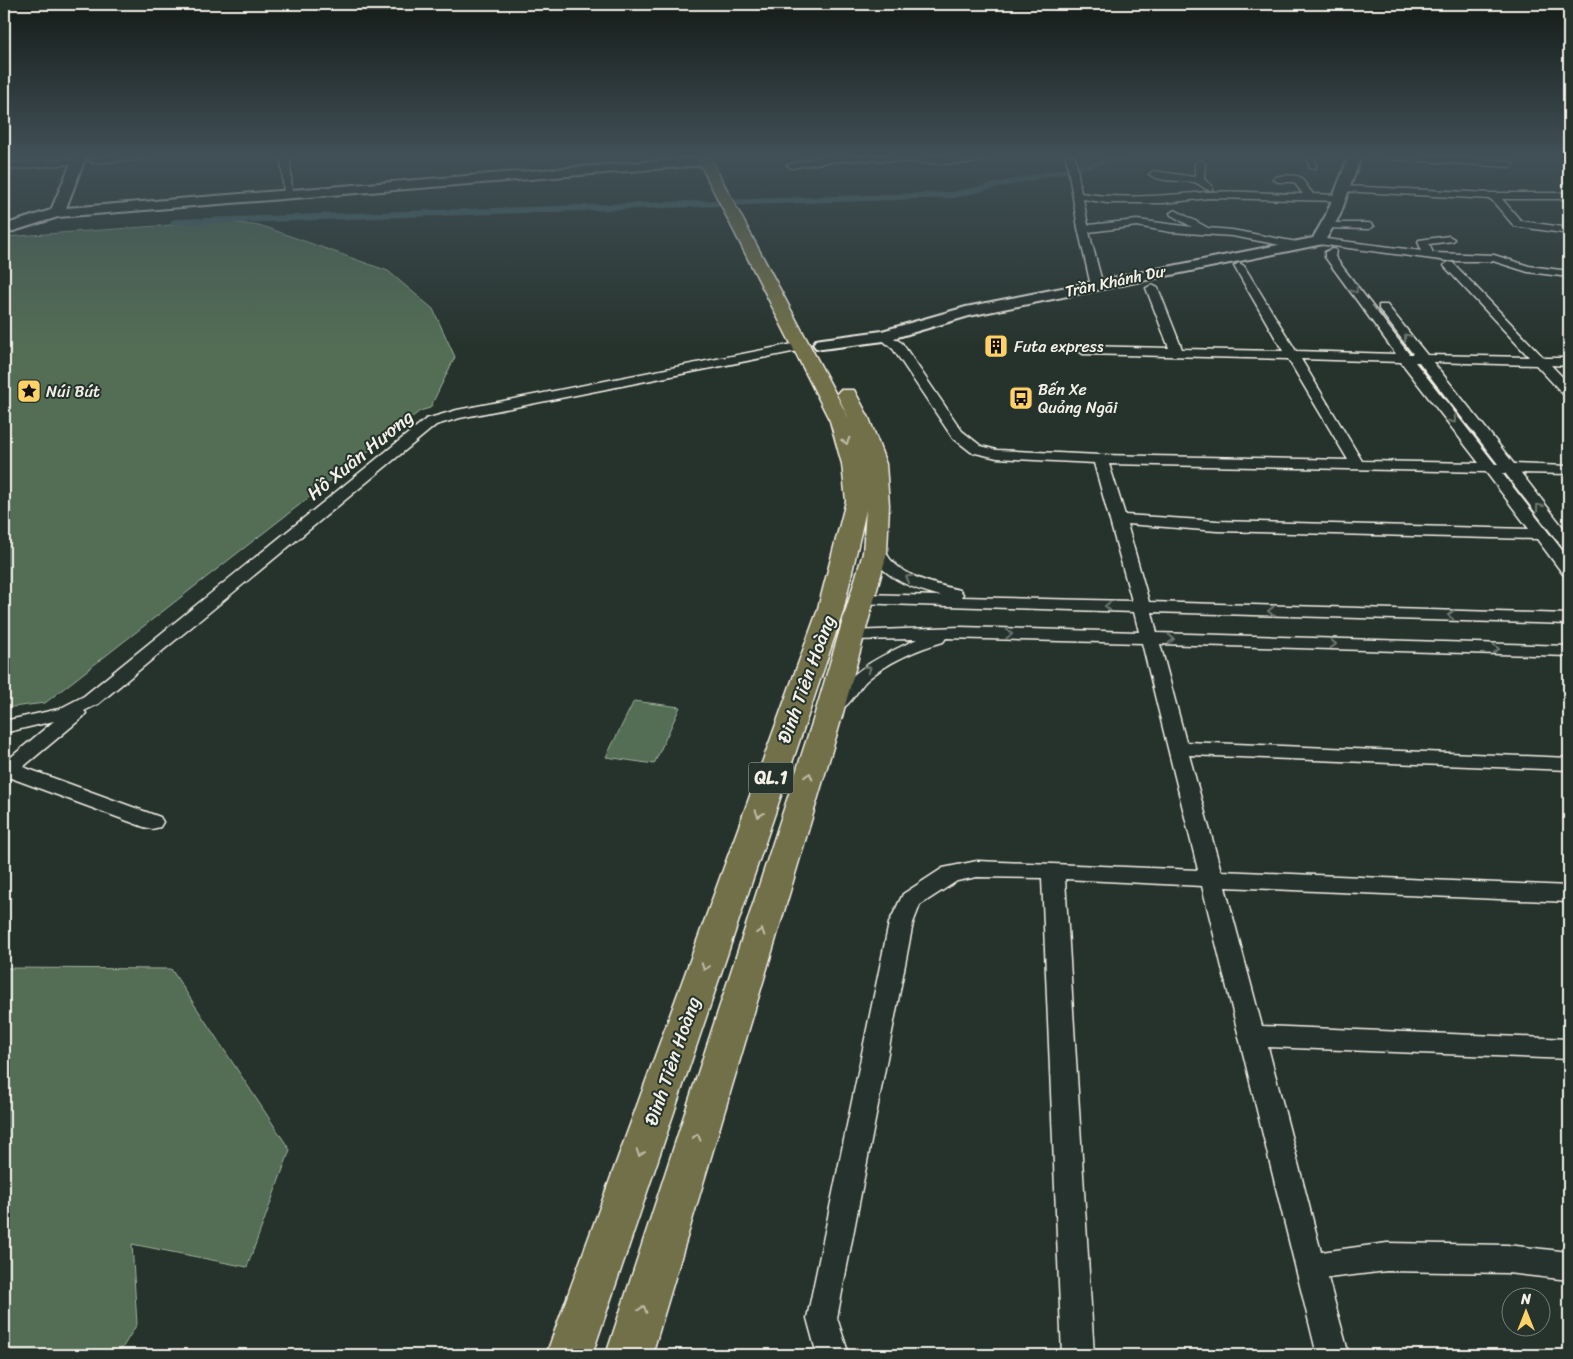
<svg xmlns="http://www.w3.org/2000/svg" width="1573" height="1359" font-family="Sriracha,sans-serif">
  <style>
    .green { fill: #526e55; stroke: #a3b09e }
    .lines { fill: none; stroke-linecap: round; stroke-linejoin: round }
    .canal { fill: #44676b; fill-rule: evenodd }
    .street-casing { stroke: #f4f1e8; stroke-width: 3 }
    .secondary-casing { stroke: #f4f1e8; stroke-width: 4 }
    .highway-casing { stroke: #f4f1e8; stroke-width: 3 }
    .street { fill: #26332d; fill-rule: evenodd }
    .secondary { fill: #26332d; fill-rule: evenodd }
    .highway { fill: #716f4a; fill-rule: evenodd }
    .oneway { stroke: #6e766e }
    .oneway2 { stroke: #c0bda9 }
    .labels { text-anchor: middle; dominant-baseline: central; stroke-width: 4; stroke-linejoin: round; paint-order: stroke }
    .far-street-label { font-size: 16px; fill: #f4f1e8; stroke: #26332d }
    .far-poi-label { font-size: 16px; fill: #f4f1e8; stroke: #26332d; text-anchor: start }
    .shield { fill: #26332d; stroke: #b6b8b0; stroke-width: 1 }
    .shield-label { font-size: 18px; font-weight: bold; fill: #f4f1e8 }
    .street-label { font-size: 19px; fill: #f4f1e8; stroke: #26332d }
  </style>
  <rect width="100%" height="100%" fill="#26332d"/>
  <filter id="ink" filterUnits="userSpaceOnUse"><feTurbulence type="fractalNoise" baseFrequency=".02" numOctaves="2"/><feDisplacementMap in="SourceGraphic" scale="10" xChannelSelector="R" yChannelSelector="G"/><feConvolveMatrix kernelMatrix="1 2 1 2 8 2 1 2 1" color-interpolation-filters="sRGB"/></filter>
  <g filter="url(#ink)">
    <path class="green" d="M 227,221 L 265,227 L 388,271 L 433,309 L 455,357 L 430,408 L 420,411 L 45,703 L 4,708 L 4,237 Z
      M 634,701 L 680,707 L 654,764 L 606,757 Z
      M 4,968 L 171,969 L 290,1150 L 247,1267 L 132,1244 L 137,1324 L 118,1355 L 4,1355 Z"/>
    <g class="lines">
      <path class="canal" d="M 1122,156 L 1140,156 L 953,198 L 174,225 L 169,222 L 174,219 L 953,192 Z"/>
      <g class="street-casing">
        <path id="street" d="M 106,156 L 150,156 L 146,159 L 93,163 L 88,160 Z
          M 281,156 L 290,156 L 292,196 L 284,194 Z
          M 825,156 L 993,156 C 974,170 898,160 872,160 C 845,159 819,163 792,168 L 787,165 Z
          M 1066,156 L 1075,156 L 1081,193 C 1124,200 1165,195 1207,192 C 1239,190 1272,194 1303,194 L 1294,182 L 1278,182 L 1273,179 C 1279,174 1293,175 1300,177 L 1313,194 L 1340,195 L 1345,198 L 1340,201 L 1209,198 L 1164,203 L 1107,203 L 1083,199 L 1088,225 L 1137,220 L 1192,227 L 1171,215 L 1170,213 L 1175,210 L 1208,228 L 1232,230 L 1297,242 L 1302,245 L 1297,248 L 1232,236 L 1170,232 L 1137,226 L 1089,232 L 1103,286 L 1097,289 L 1091,286 L 1078,228 Z
          M 1306,156 L 1315,156 L 1316,168 L 1310,168 Z
          M 1388,156 L 1436,156 L 1509,161 L 1514,164 L 1509,167 L 1392,159 Z
          M 78,158 L 83,161 L 81,163 L 4,170 L 4,164 Z
          M 1200,160 L 1205,163 L 1204,179 L 1212,186 L 1212,190 C 1204,191 1202,184 1194,182 C 1180,180 1161,183 1149,174 L 1154,171 L 1195,177 L 1195,163 Z
          M 1344,186 L 1489,193 L 1569,193 L 1569,199 L 1502,199 L 1521,221 L 1569,228 L 1569,234 L 1514,226 L 1491,199 L 1341,191 L 1341,187 Z
          M 1328,223 L 1369,223 L 1374,226 L 1369,229 L 1324,228 L 1324,224 Z
          M 1449,236 L 1454,239 L 1453,241 L 1429,244 L 1433,253 L 1494,255 L 1529,266 L 1569,271 L 1569,277 L 1528,272 L 1493,261 L 1448,261 L 1318,244 L 1313,241 L 1318,238 L 1422,251 L 1418,242 L 1419,240 Z
          M 1332,249 L 1336,250 L 1335,257 L 1409,354 L 1413,354 L 1379,309 L 1379,305 L 1387,305 L 1427,355 L 1529,357 L 1445,267 L 1444,265 L 1449,262 L 1453,263 L 1544,358 L 1569,358 L 1569,366 L 1551,365 L 1569,384 L 1569,396 L 1564,395 L 1536,365 L 1433,362 L 1514,464 L 1569,466 L 1569,474 L 1521,473 L 1569,535 L 1569,550 L 1563,548 L 1505,473 L 1502,473 L 1569,559 L 1569,575 L 1563,574 L 1537,539 L 1217,531 L 1127,524 L 1149,602 L 1569,614 L 1569,624 L 1152,612 L 1157,633 L 1569,646 L 1569,656 L 1160,644 L 1186,742 L 1569,758 L 1569,770 L 1189,755 L 1221,871 L 1569,886 L 1569,902 L 1225,887 L 1262,1026 L 1569,1039 L 1569,1059 L 1268,1047 L 1321,1252 L 1387,1243 L 1507,1245 L 1569,1252 L 1569,1280 L 1507,1273 L 1387,1271 L 1328,1278 L 1349,1355 L 1317,1355 L 1202,886 L 1065,879 L 1094,1355 L 1062,1355 L 1042,878 L 977,877 L 957,881 L 920,905 L 913,923 L 837,1318 L 849,1355 L 817,1355 L 807,1318 L 889,923 L 903,894 L 943,868 L 977,861 L 1198,870 L 1142,643 L 946,638 L 943,642 C 917,649 886,663 866,681 C 855,692 847,715 829,710 L 826,706 C 853,668 877,658 917,639 L 844,640 L 841,636 L 844,632 L 850,631 L 960,627 L 1139,632 L 1134,612 L 855,603 L 852,599 L 855,595 L 861,594 L 941,596 C 910,588 879,577 867,545 L 875,540 L 881,542 C 884,547 886,554 890,559 C 906,578 937,585 960,590 L 963,594 L 961,597 L 1132,601 L 1094,463 L 997,458 L 971,452 L 952,437 L 893,349 L 878,336 L 884,332 L 902,343 L 962,431 L 981,446 L 997,450 L 1100,455 L 1348,460 L 1288,359 L 1083,354 L 1077,350 L 1083,346 L 1169,348 L 1146,288 L 1152,285 L 1158,288 L 1182,349 L 1283,351 L 1234,266 L 1239,263 L 1244,266 L 1296,351 L 1396,354 L 1325,257 L 1325,252 ZM 1301,359 L 1401,362 L 1479,463 L 1362,461 ZM 1415,362 L 1419,362 L 1498,464 L 1495,464 ZM 1109,464 L 1486,472 L 1529,529 L 1217,521 L 1125,515 Z
          M 803,342 L 807,343 L 809,346 L 807,349 L 460,418 L 436,425 L 98,704 L 84,711 L 86,713 L 83,717 L 23,767 L 160,817 L 163,822 L 160,827 L 152,829 L 144,827 L 11,778 L 4,780 L 4,763 L 54,721 L 4,733 L 4,721 L 59,709 L 84,696 L 426,419 L 457,410 Z"/>
      </g>
      <g class="secondary-casing">
        <path id="secondary" d="M 74,156 L 86,156 L 66,208 L 704,157 L 710,161 L 704,165 L 58,217 L 4,234 L 4,225 L 51,210 Z
          M 1349,156 L 1361,156 L 1340,215 L 1323,244 L 969,316 L 884,341 L 822,349 L 816,348 L 813,344 L 816,340 L 822,339 L 882,331 L 966,307 L 1313,238 L 1326,215 Z"/>
      </g>
      <g class="highway-casing">
        <path id="highway" d="M 696,156 L 709,156 L 849,419 L 837,394 L 840,390 L 854,390 L 869,418 L 886,464 L 889,505 L 887,553 L 841,720 L 652,1355 L 606,1355 L 813,720 L 863,553 L 866,510 L 843,612 L 592,1355 L 546,1355 L 817,612 L 846,501 L 842,464 L 830,421 Z"/>
      </g>
      <use href="#street" class="street"/>
      <use href="#secondary" class="secondary"/>
      <use href="#highway" class="highway"/>
    </g>
    <defs><path id="oneway-chevron" d="M-2-3.5L2.5 0L-2 3.5" fill="none" stroke-width="1.6" stroke-linecap="round" stroke-linejoin="round" transform="scale(1.25)"/></defs>
    <g class="oneway">
      <use href="#oneway-chevron" transform="translate(1355 290) rotate(54)"/>
      <use href="#oneway-chevron" transform="translate(1407 337) rotate(-128)"/>
      <use href="#oneway-chevron" transform="translate(1453 420) rotate(52)"/>
      <use href="#oneway-chevron" transform="translate(1539 507) rotate(-128)"/>
      <use href="#oneway-chevron" transform="translate(909 578) rotate(-151)"/>
      <use href="#oneway-chevron" transform="translate(1108 606) rotate(-179)"/>
      <use href="#oneway-chevron" transform="translate(1271 611) rotate(-179)"/>
      <use href="#oneway-chevron" transform="translate(1451 615) rotate(-179)"/>
      <use href="#oneway-chevron" transform="translate(1009 634) rotate(2)"/>
      <use href="#oneway-chevron" transform="translate(1171 639) rotate(1)"/>
      <use href="#oneway-chevron" transform="translate(1333 644) rotate(2)"/>
      <use href="#oneway-chevron" transform="translate(1496 649) rotate(2)"/>
      <use href="#oneway-chevron" transform="translate(868 669) rotate(-34)"/>
    </g>
    <g class="oneway2">
      <use href="#oneway-chevron" transform="translate(846 441) rotate(73)"/>
      <use href="#oneway-chevron" transform="translate(809 776) rotate(-73)"/>
      <use href="#oneway-chevron" transform="translate(759 814) rotate(109)"/>
      <use href="#oneway-chevron" transform="translate(761 932) rotate(-73)"/>
      <use href="#oneway-chevron" transform="translate(705 967) rotate(109)"/>
      <use href="#oneway-chevron" transform="translate(697 1137) rotate(-73)"/>
      <use href="#oneway-chevron" transform="translate(640 1153) rotate(109)"/>
      <use href="#oneway-chevron" transform="translate(643 1309) rotate(-73)"/>
    </g>
  </g>
  <linearGradient id="sky" x2="0" y2="1"><stop stop-color="#151c19"/><stop offset="0.45" stop-color="#415057"/><stop offset="1" stop-color="#415057" stop-opacity="0"/></linearGradient>
  <rect width="1573" height="347" fill="url(#sky)"/>
  <defs>
    <g id="building-square" transform="scale(1.25)"><rect x="-9" y="-9" width="18" height="18" rx="4" fill="#ffd166" stroke="#26332d"/><path d="M-4-6H4V6H1V3H-1V6H-4ZM-2.5-4.3h1.7v1.8h-1.7ZM.8-4.3h1.7v1.8H.8ZM-2.5-1h1.7V.8h-1.7ZM.8-1h1.7V.8H.8Z" fill="#111"/></g>
    <g id="sight-square" transform="scale(1.25)"><rect x="-9" y="-9" width="18" height="18" rx="4" fill="#ffd166" stroke="#26332d"/><path d="M0-6L1.8-2.2L6-1.7L2.9 1.2L3.7 5.4L0 3.3L-3.7 5.4L-2.9 1.2L-6-1.7L-1.8-2.2Z" fill="#111"/></g>
    <g id="bus-square" transform="scale(1.25)"><rect x="-9" y="-9" width="18" height="18" rx="4" fill="#ffd166" stroke="#26332d"/><path d="M-5-6H5V4H4V6H2V4H-2V6H-4V4H-5ZM-3.5-4V0h7V-4ZM-3.5 1.2v1.5H-2V1.2ZM2 1.2v1.5H3.5V1.2Z" fill="#111"/></g>
  </defs>
  <g fill-rule="evenodd">
    <use href="#building-square" x="996" y="346"/>
    <use href="#sight-square" x="29" y="391"/>
    <use href="#bus-square" x="1021" y="398"/>
  </g>
  <g class="labels">
    <g class="far-street-label">
      <text transform="translate(1115 281) rotate(-12)">Trần Khánh Dư</text>
    </g>
    <g class="far-poi-label">
      <text x="1014" y="346">Futa express</text>
      <text x="1038" y="389">Bến Xe<tspan x="1038" dy="18">Quảng Ngãi</tspan></text>
      <text x="46" y="391">Núi Bút</text>
    </g>
    <rect class="shield" x="748.5" y="762.5" width="45" height="31" rx="4"/>
    <g class="shield-label">
      <text x="771" y="778">QL.1</text>
    </g>
    <g class="street-label">
      <text transform="translate(360 455) rotate(-39)">Hồ Xuân Hương</text>
      <text transform="translate(806 679) rotate(-70)">Đinh Tiên Hoàng</text>
      <text transform="translate(672 1061) rotate(-71)">Đinh Tiên Hoàng</text>
    </g>
  </g>
  <rect width="1573" height="1359" fill="none" stroke="#26332d" stroke-width="20"/>
  <rect x="10" y="10" width="1553" height="1339" fill="none" stroke="#f4f1e8" stroke-width="2" filter="url(#ink)"/>
  <g transform="translate(1526 1312)"><circle r="24" fill="#26332d" stroke="#787f78"/>
  <path d="M0-4L9 19L0 12L-9 19Z" fill="#ffd166"/>
  <text y="-8" font-size="14" font-weight="bold" text-anchor="middle" fill="#f4f1e8">N</text>
  </g>
</svg>
